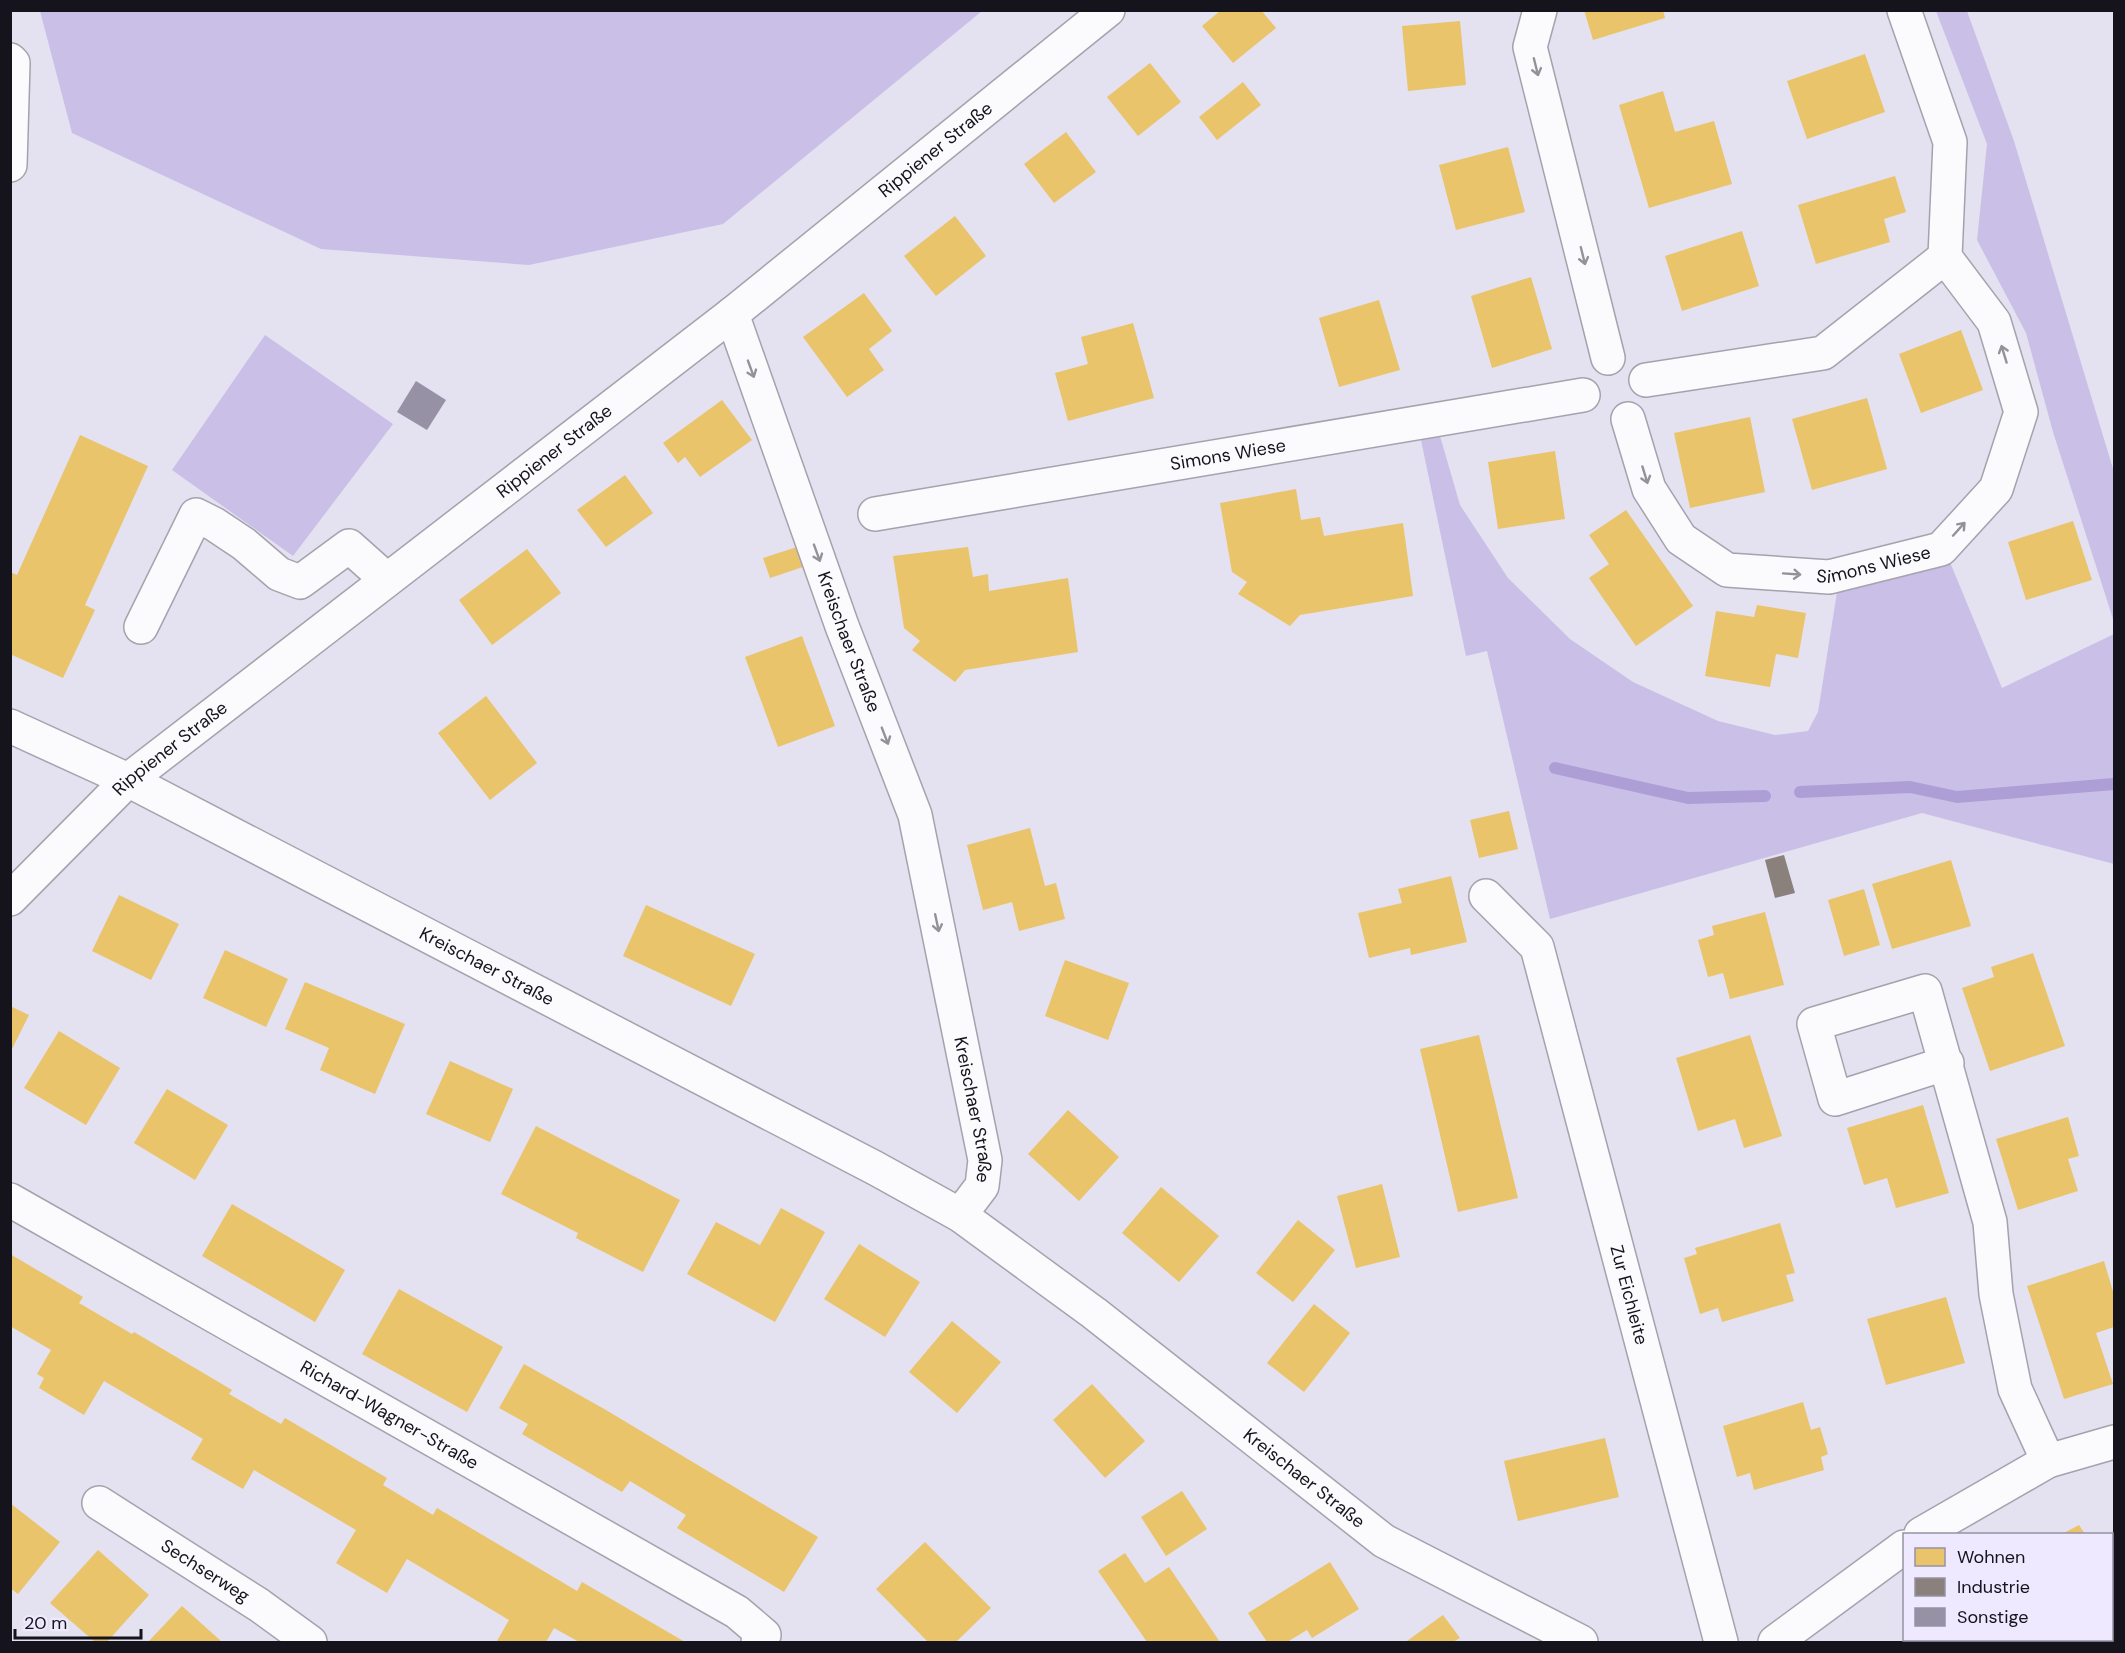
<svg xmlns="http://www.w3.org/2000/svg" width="2125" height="1653" font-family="'DM Sans',sans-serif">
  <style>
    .green { fill: #cac0e7 }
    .homes { fill: #e9c46a }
    .industry { fill: #8a817c }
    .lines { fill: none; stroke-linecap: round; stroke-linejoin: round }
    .stream { stroke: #ae9ed6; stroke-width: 12 }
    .building { fill: #9691a5 }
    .minor-casing { stroke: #a5a2ad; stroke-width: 36 }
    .major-casing { stroke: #a5a2ad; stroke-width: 36 }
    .minor { stroke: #fbfafd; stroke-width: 33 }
    .major { stroke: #fbfafd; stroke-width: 33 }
    .oneway { stroke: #949298 }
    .labels { text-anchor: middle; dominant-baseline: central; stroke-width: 6; stroke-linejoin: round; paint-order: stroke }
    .street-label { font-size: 18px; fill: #15131c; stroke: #eee9ff }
  </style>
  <rect width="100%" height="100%" fill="#e4e1f0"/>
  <path class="green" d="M 40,11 L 40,10 L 982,11 L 723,224 L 529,265 L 321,249 L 72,133 Z
    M 1936,11 L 1967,11 L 2014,141 L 2114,472 L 2114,622 L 2053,432 L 2026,333 L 1977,240 L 1987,144 Z
    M 265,335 L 393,424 L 293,556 L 172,470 Z
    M 1440,436 L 1460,505 L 1508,578 L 1570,639 L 1633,682 L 1718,721 L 1775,735 L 1808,731 L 1818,712 L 1838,586 L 1947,555 L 2002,688 L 2114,634 L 2114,864 L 1922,813 L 1550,919 L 1487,651 L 1466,656 L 1421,440 Z"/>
  <path class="homes" d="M 1221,10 L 1261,10 L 1276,28 L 1233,63 L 1202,26 Z
    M 1584,10 L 1663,10 L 1665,18 L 1593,40 Z
    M 1460,21 L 1466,85 L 1408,91 L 1402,26 Z
    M 1865,54 L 1885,112 L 1807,139 L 1787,81 Z
    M 1150,63 L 1181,102 L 1138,136 L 1107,97 Z
    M 1243,82 L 1261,105 L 1217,140 L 1199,117 Z
    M 1663,91 L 1675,132 L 1714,121 L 1732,184 L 1649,208 L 1619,105 Z
    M 1066,132 L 1096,172 L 1054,203 L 1024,164 Z
    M 1508,147 L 1525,212 L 1456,230 L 1439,165 Z
    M 1895,176 L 1906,212 L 1884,219 L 1890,242 L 1816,264 L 1798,205 Z
    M 955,216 L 986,256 L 936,296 L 904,256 Z
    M 1742,231 L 1759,286 L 1682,311 L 1665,256 Z
    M 1531,277 L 1552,349 L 1492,368 L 1471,296 Z
    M 864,293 L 892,331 L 869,349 L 884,370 L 847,397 L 803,337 Z
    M 1379,300 L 1400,370 L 1339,387 L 1319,318 Z
    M 1133,323 L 1154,398 L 1068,421 L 1055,373 L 1088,364 L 1081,337 Z
    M 1961,330 L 1983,390 L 1921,413 L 1899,354 Z
    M 1867,398 L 1887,469 L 1812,490 L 1792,419 Z
    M 722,400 L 752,440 L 700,477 L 685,457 L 678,463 L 663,443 Z
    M 1750,417 L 1765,492 L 1690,508 L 1674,433 Z
    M 80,435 L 148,466 L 85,605 L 95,610 L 63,678 L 10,654 L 10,572 L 17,575 Z
    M 1555,451 L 1565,519 L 1498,529 L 1488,462 Z
    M 625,475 L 653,513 L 606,547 L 577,510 Z
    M 1296,489 L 1301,520 L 1320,517 L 1324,536 L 1403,523 L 1413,596 L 1300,615 L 1290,626 L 1238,594 L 1247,582 L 1232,572 L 1220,503 Z
    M 1626,510 L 1693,606 L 1636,646 L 1589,578 L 1609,564 L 1589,535 Z
    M 2073,521 L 2092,580 L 2026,600 L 2008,542 Z
    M 800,546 L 806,566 L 770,578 L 763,558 Z
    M 968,547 L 973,577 L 988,574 L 989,591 L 1068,578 L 1078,652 L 965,670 L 955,682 L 912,650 L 920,641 L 904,628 L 893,556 Z
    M 527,549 L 561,593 L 492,645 L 459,600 Z
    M 1757,605 L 1806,613 L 1798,658 L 1776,654 L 1770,687 L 1705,676 L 1716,611 L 1754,617 Z
    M 802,636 L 835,726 L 778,747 L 745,657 Z
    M 486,696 L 537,763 L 490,800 L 438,733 Z
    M 1509,811 L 1518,849 L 1479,858 L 1470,820 Z
    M 1030,828 L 1045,886 L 1056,883 L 1065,919 L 1019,931 L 1012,902 L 983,910 L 967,845 Z
    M 1951,860 L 1971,926 L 1892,949 L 1872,884 Z
    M 1451,876 L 1467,942 L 1411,955 L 1410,948 L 1369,958 L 1358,913 L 1402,903 L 1398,889 Z
    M 1864,889 L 1880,945 L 1844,956 L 1828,900 Z
    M 119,895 L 179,924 L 151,980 L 92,951 Z
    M 646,905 L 755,954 L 731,1006 L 623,956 Z
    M 1765,912 L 1784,985 L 1730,999 L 1723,973 L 1708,977 L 1698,940 L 1714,935 L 1712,926 Z
    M 225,950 L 288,979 L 266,1027 L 203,998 Z
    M 2033,953 L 2065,1046 L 1990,1071 L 1962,988 L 1994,977 L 1991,967 Z
    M 1065,960 L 1129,983 L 1108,1040 L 1045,1016 Z
    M 305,982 L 405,1024 L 375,1094 L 320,1070 L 329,1048 L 285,1029 Z
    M 10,1006 L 29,1015 L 10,1053 Z
    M 59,1031 L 120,1068 L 86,1125 L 24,1088 Z
    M 1479,1035 L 1518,1198 L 1458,1212 L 1420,1049 Z
    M 1750,1035 L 1782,1136 L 1744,1148 L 1735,1119 L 1698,1131 L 1676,1058 Z
    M 450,1061 L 513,1089 L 490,1142 L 426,1114 Z
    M 167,1089 L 228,1125 L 195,1180 L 134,1143 Z
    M 1923,1105 L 1949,1193 L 1896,1208 L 1887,1178 L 1864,1185 L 1847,1128 Z
    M 1068,1110 L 1119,1157 L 1079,1201 L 1028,1154 Z
    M 2068,1117 L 2079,1156 L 2068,1159 L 2078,1191 L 2018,1210 L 1996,1139 Z
    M 536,1126 L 680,1200 L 643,1272 L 576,1238 L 578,1233 L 501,1194 Z
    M 1382,1184 L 1400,1257 L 1356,1268 L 1337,1196 Z
    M 1161,1187 L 1219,1236 L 1179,1282 L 1122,1233 Z
    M 232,1204 L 345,1270 L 315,1322 L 202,1256 Z
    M 781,1208 L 825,1232 L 775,1322 L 687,1274 L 716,1222 L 760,1245 Z
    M 1298,1220 L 1335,1250 L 1293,1302 L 1256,1273 Z
    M 1780,1223 L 1795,1273 L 1786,1275 L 1794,1301 L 1722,1322 L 1718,1308 L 1700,1314 L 1684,1258 L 1697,1254 L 1695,1248 Z
    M 859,1244 L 920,1282 L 885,1337 L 824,1299 Z
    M 10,1254 L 83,1297 L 79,1303 L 132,1334 L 134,1332 L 232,1390 L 229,1394 L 281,1424 L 285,1418 L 387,1478 L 383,1485 L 433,1515 L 437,1508 L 577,1591 L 582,1582 L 685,1642 L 579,1642 L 554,1628 L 546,1642 L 500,1642 L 497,1641 L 509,1620 L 407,1559 L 387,1593 L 336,1563 L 356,1530 L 254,1470 L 243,1489 L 191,1459 L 203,1439 L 104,1381 L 84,1415 L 39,1388 L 44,1378 L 37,1374 L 51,1350 L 10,1326 Z
    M 2104,1261 L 2114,1295 L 2114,1327 L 2096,1333 L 2113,1384 L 2064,1399 L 2027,1286 Z
    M 399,1289 L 503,1347 L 467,1412 L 362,1354 Z
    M 1946,1297 L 1965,1363 L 1886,1385 L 1867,1319 Z
    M 1314,1304 L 1350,1333 L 1304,1392 L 1267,1363 Z
    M 952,1321 L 1001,1362 L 957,1413 L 909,1372 Z
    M 524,1364 L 606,1410 L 818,1537 L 784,1592 L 677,1528 L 686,1515 L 630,1481 L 622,1492 L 522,1434 L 528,1424 L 499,1408 Z
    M 1092,1384 L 1145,1441 L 1105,1478 L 1053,1420 Z
    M 1803,1402 L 1811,1430 L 1820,1427 L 1828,1454 L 1821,1457 L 1824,1470 L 1754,1490 L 1750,1473 L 1737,1477 L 1723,1426 Z
    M 1605,1438 L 1619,1497 L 1518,1521 L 1504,1461 Z
    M 1182,1491 L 1207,1529 L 1166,1556 L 1141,1517 Z
    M 10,1503 L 60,1542 L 18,1594 L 10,1588 Z
    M 2079,1525 L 2085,1534 L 2062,1534 Z
    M 925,1542 L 991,1608 L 956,1642 L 928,1642 L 876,1589 Z
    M 98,1550 L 149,1595 L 107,1642 L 95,1642 L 50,1603 Z
    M 1125,1553 L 1145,1583 L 1169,1567 L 1220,1642 L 1147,1642 L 1098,1571 Z
    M 1330,1562 L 1359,1609 L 1312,1638 L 1307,1630 L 1287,1642 L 1267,1642 L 1248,1613 Z
    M 182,1606 L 222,1642 L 148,1642 Z
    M 1443,1615 L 1460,1638 L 1453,1642 L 1408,1642 L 1407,1641 Z"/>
  <path class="industry" d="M 1784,855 L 1795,893 L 1775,898 L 1765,860 Z"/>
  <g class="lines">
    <path class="stream" d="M 1555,768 L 1688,798 L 1765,796
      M 1800,792 L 1910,787 L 1957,797 L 2114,784"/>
  </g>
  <path class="building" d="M 416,381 L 446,400 L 427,430 L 397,412 Z"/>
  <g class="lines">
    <g class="minor-casing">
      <g id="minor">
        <path d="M 1540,10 L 1530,47 L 1608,358"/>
        <path d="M 10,60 L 13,63 L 10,165"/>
        <path id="s1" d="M 732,314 L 842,626 L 915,815 L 985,1160 L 982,1186 L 960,1215"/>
        <path d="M 1646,380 L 1823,353 L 1945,257"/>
        <path id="s2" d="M 1628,419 L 1649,489 L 1681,539 L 1727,570 L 1829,577 L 1941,549 L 1996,489 L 2021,412 L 1994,322 L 1945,257 L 1950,142 L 1904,10"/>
        <path id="s3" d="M 875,514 L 1583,395"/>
        <path d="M 141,627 L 196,515 L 214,524 L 244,544 L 279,574 L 300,582 L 349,546 L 386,579"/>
        <path id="s4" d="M 1486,896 L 1537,947 L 1721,1642"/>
        <path id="s5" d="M 10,899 L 128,780 L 732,314 L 1108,10"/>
        <path d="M 1947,1063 L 1835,1099 L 1814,1024 L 1925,991 L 1990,1222 L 1996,1294 L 2015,1389 L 2048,1461"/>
        <path id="s6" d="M 10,1200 L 737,1612 L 764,1635 L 758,1642"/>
        <path id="s7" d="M 99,1503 L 259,1605 L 310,1642"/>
        <path d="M 1921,1534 L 2048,1461 L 2114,1442"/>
        <path d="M 1775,1642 L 1904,1547"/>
      </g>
    </g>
    <g class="major-casing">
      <g id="major">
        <path id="s8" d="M 10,726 L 128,780 L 875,1168 L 960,1215 L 1094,1313 L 1384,1541 L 1581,1642"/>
      </g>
    </g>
    <use href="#minor" class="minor"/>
    <use href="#major" class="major"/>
  </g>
  <defs><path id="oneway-shaft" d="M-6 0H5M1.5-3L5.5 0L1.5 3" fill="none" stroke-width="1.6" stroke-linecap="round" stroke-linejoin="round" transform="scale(1.5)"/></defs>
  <g class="oneway">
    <use href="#oneway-shaft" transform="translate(1536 67) rotate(76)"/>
    <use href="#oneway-shaft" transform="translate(1583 256) rotate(76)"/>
    <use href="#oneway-shaft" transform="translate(2004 354) rotate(-107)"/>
    <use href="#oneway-shaft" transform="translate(751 369) rotate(70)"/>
    <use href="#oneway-shaft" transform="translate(1645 475) rotate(73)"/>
    <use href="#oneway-shaft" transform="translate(1959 529) rotate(-48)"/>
    <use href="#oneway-shaft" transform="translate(817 553) rotate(70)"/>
    <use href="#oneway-shaft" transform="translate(1792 574) rotate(4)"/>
    <use href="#oneway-shaft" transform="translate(885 736) rotate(69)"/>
    <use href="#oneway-shaft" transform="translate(937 923) rotate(78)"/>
  </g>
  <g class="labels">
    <g class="street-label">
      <text stroke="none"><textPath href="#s5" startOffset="1192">Rippiener Straße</textPath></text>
      <text stroke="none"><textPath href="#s5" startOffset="706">Rippiener Straße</textPath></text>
      <text stroke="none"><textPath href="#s3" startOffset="358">Simons Wiese</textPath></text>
      <text stroke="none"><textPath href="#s2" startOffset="336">Simons Wiese</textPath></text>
      <text stroke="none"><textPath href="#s1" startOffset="348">Kreischaer Straße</textPath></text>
      <text stroke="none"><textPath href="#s5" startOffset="220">Rippiener Straße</textPath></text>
      <text stroke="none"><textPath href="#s8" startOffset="534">Kreischaer Straße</textPath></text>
      <text stroke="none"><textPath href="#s1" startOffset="834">Kreischaer Straße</textPath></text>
      <text stroke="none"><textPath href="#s4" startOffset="432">Zur Eichleite</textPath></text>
      <text stroke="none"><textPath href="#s6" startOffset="436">Richard-Wagner-Straße</textPath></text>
      <text stroke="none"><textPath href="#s8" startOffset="1502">Kreischaer Straße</textPath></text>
      <text stroke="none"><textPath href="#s7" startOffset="126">Sechserweg</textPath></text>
    </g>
  </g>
  <rect width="2125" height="1653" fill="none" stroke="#15131c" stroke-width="24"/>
  <rect x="1903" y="1533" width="210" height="108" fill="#eee9ff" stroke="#9793a4" stroke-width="1.5"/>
  <rect x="1915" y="1548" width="30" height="18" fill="#e9c46a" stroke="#9793a4" stroke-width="1.5"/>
  <text x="1957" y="1563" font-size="18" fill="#15131c">Wohnen</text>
  <rect x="1915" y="1578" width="30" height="18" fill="#8a817c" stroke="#9793a4" stroke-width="1.5"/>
  <text x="1957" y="1593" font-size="18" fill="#15131c">Industrie</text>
  <rect x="1915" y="1608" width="30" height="18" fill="#9691a5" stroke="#9793a4" stroke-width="1.5"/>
  <text x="1957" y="1623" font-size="18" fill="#15131c">Sonstige</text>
  <path d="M15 1629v9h126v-9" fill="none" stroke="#15131c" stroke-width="3"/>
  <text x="24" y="1629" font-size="18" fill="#15131c" stroke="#eee9ff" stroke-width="4.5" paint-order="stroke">20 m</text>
</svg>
